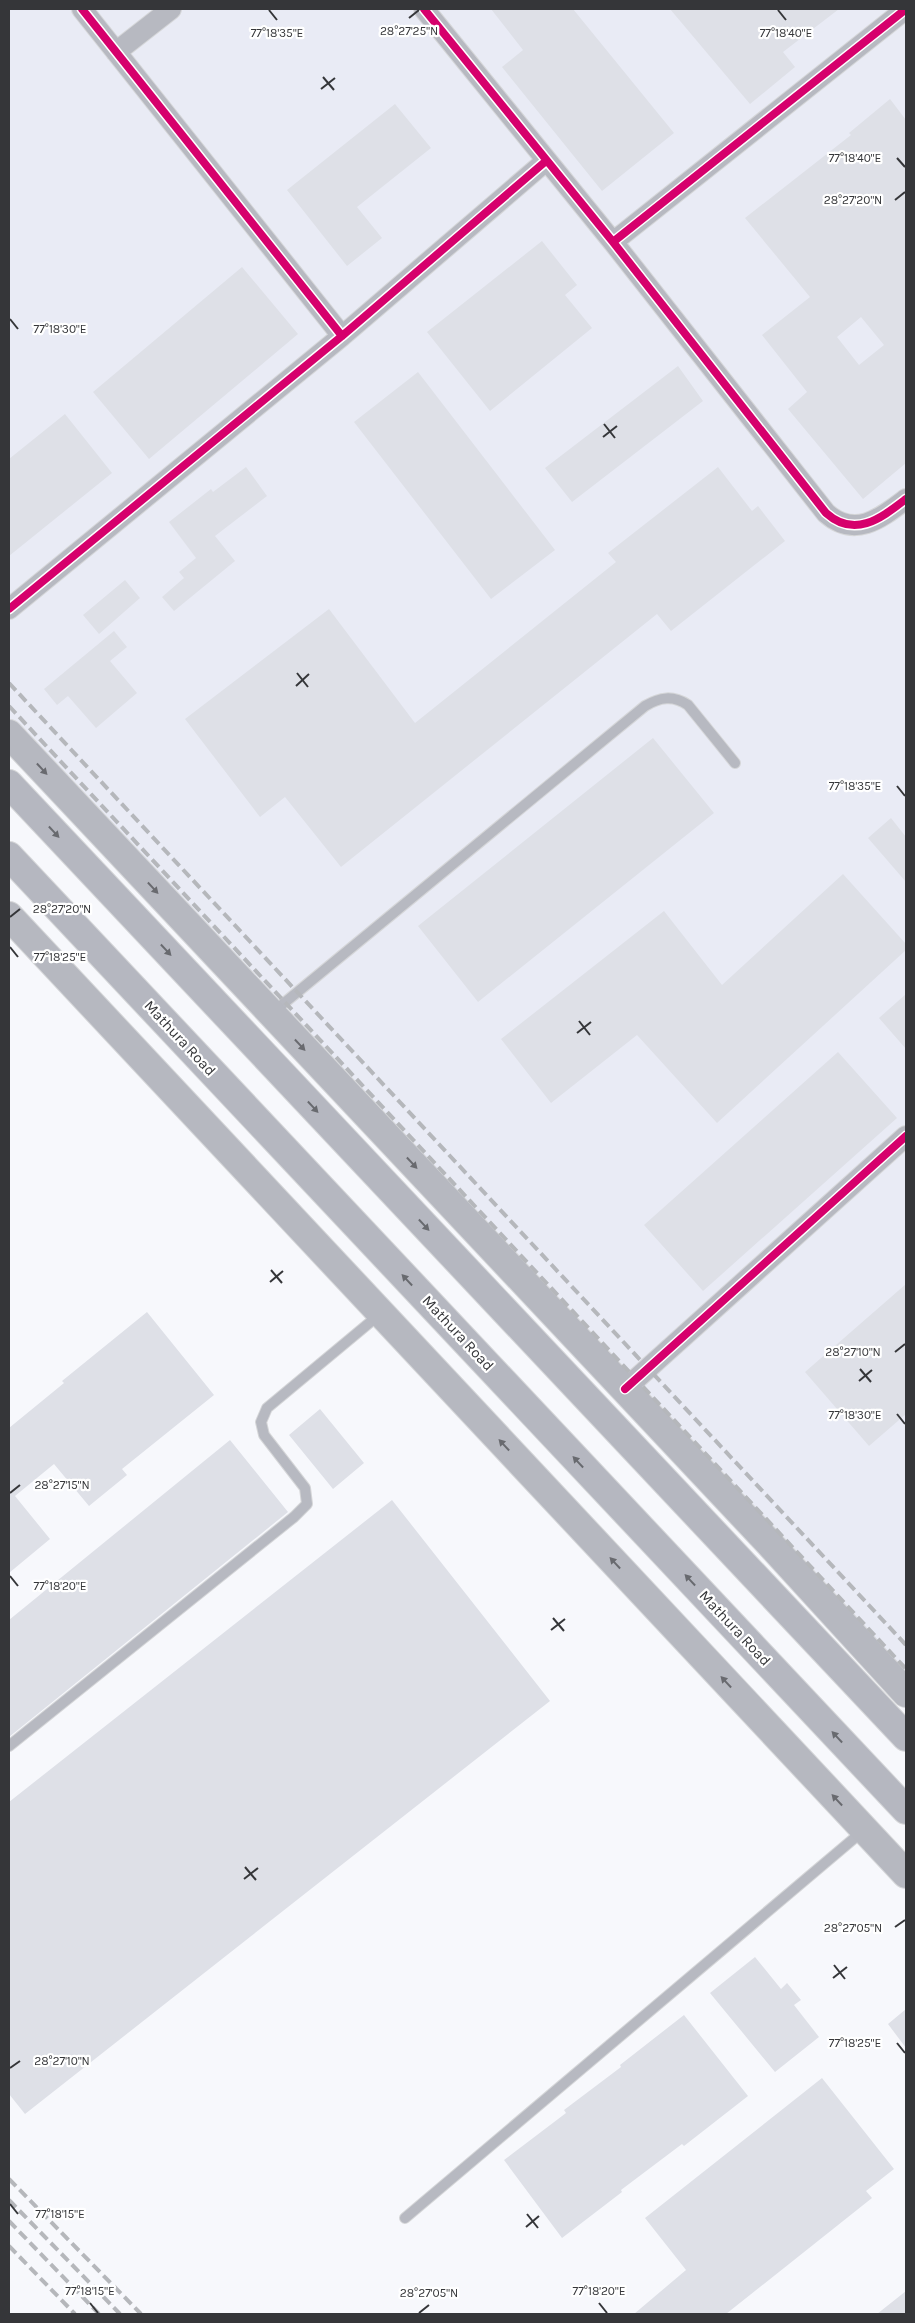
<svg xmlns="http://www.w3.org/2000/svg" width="915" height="2323" font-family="Karla,sans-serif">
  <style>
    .built { fill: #e9ebf5 }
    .building { fill: #dee0e7; fill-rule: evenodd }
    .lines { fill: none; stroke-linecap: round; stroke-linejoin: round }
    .lane-casing { stroke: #d5d6d8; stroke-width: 12 }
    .street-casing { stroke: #d5d6d8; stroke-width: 22 }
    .secondary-casing { stroke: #d5d6d8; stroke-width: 30 }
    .highway-casing { stroke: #d5d6d8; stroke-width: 30 }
    .lane { stroke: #b7b9c1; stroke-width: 10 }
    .street { stroke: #b7b9c1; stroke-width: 20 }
    .secondary { stroke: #b6b8c0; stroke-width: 28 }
    .highway { stroke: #b5b7c0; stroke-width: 28 }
    .rail { stroke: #b5b7bb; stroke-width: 4; stroke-dasharray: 10 5; stroke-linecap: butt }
    .cycleway-casing { stroke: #fff; stroke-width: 11 }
    .cycleway { stroke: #d6006c; stroke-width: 8 }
    .oneway { fill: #696a6f }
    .oneway2 { fill: #686a6f }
    .ticks { fill: none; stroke: #353639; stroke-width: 2 }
    .labels { text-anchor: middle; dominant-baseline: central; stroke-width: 4.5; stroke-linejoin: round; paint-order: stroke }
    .street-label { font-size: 15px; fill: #353639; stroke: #fff }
    .ticks-label { font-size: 12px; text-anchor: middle; fill: #353639; stroke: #fff; stroke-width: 4.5; stroke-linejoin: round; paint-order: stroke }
  </style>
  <rect width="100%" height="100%" fill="#f7f8fc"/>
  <path class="built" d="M 9,9 L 906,9 L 906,1694 L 9,743 Z"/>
  <path class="building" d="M 491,9 L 573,9 L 674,133 L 602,191 L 502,67 L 523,50 Z
    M 670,9 L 839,9 L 783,52 L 795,67 L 750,104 Z
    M 890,99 L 906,120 L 906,463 L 863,499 L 788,409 L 807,392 L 762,335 L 810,297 L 745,218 L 851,135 L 849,133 ZM 861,317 L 884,345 L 859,365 L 837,337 Z
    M 395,104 L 431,148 L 357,207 L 382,238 L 347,266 L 287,190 Z
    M 542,241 L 577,285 L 565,295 L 592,328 L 490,411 L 427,332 Z
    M 242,267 L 298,334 L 149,459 L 93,392 Z
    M 678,366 L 703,401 L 572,502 L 545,468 Z
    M 418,372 L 555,550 L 491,599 L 354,422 Z
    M 65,414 L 112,473 L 9,556 L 9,459 Z
    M 246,467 L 267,496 L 215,536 L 235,561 L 174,611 L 162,597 L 184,578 L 179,572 L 196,558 L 169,522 L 211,489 L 213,492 Z
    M 718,467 L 752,511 L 758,506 L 785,541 L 671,631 L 657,614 L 341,867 L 285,797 L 260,817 L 185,719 L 329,609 L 415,723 L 616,562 L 608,553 Z
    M 125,580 L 140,598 L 99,634 L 83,615 Z
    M 114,631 L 127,647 L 110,661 L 137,693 L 96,728 L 68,696 L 57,705 L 44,689 Z
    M 653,738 L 714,813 L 478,1002 L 418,926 Z
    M 891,818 L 906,837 L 906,882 L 868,838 Z
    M 843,874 L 906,944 L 906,950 L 717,1123 L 637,1035 L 551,1103 L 501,1039 L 664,911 L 722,985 Z
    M 906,994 L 906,1049 L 879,1018 Z
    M 838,1052 L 897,1118 L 703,1291 L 644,1225 Z
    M 906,1284 L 906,1414 L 869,1446 L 805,1372 Z
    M 147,1312 L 214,1395 L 122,1469 L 127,1475 L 89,1506 L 54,1464 L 15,1496 L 50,1539 L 9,1573 L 9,1428 L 64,1383 L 62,1381 Z
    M 320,1409 L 364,1463 L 333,1489 L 289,1435 Z
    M 230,1440 L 288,1512 L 9,1737 L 9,1620 Z
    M 392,1500 L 550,1701 L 25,2114 L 9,2094 L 9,1802 Z
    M 755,1957 L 781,1989 L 787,1983 L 801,2000 L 794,2005 L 819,2037 L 775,2072 L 710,1993 Z
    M 906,2009 L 906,2048 L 888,2024 Z
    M 684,2015 L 748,2096 L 684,2146 L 682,2144 L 621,2190 L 622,2192 L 562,2238 L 504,2160 L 566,2113 L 564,2110 L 621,2067 L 620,2065 Z
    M 822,2078 L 894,2169 L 866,2191 L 872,2198 L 726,2314 L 634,2314 L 686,2270 L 645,2218 Z
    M 906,2291 L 906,2314 L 877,2314 Z"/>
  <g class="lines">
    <g class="lane-casing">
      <path id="lane" d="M 272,1013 L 645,706 C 660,697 673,695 688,705 L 735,763
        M 9,1746 L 294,1517 L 307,1504 L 305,1488 L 264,1435 L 261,1422 L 267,1408 L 380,1314
        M 405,2218 L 864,1830"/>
    </g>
    <g class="street-casing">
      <path id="street" d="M 82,9 L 342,336
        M 424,9 L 613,242 L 826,513 C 855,539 881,518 906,499
        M 116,52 L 171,9
        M 613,242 L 906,9
        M 9,609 L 342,336 L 546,161
        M 625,1389 L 906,1136"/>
    </g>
    <g class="secondary-casing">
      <path id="secondary" d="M 9,734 L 769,1543 L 906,1693
        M 9,916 L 906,1874"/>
    </g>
    <g class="highway-casing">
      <path id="highway" d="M 9,784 L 906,1737
        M 9,856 L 906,1810"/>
    </g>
    <use href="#lane" class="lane"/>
    <use href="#street" class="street"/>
    <use href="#secondary" class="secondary"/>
    <use href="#highway" class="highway"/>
    <path class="rail" d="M 9,683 L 906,1645
      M 9,706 L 906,1669
      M 9,2179 L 141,2314
      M 9,2200 L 120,2314
      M 9,2221 L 99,2314
      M 9,2246 L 75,2314"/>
    <g class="cycleway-casing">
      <path id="cycleway" d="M 82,9 L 342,336
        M 424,9 L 613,242 L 826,513 C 855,539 881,518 906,499
        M 613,242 L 906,9
        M 9,609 L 342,336 L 546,161
        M 625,1389 L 906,1136"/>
    </g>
    <use href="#cycleway" class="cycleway"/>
  </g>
  <defs><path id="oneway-solid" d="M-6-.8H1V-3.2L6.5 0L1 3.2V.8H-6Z" transform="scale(1.25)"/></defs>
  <g class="oneway">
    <use href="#oneway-solid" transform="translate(42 769) rotate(47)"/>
    <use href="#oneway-solid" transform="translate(153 888) rotate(47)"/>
    <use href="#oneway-solid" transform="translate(300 1045) rotate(47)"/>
    <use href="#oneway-solid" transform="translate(412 1163) rotate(47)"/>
    <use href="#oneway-solid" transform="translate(504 1445) rotate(-133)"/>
    <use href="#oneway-solid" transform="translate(615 1563) rotate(-133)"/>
    <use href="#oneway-solid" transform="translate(726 1682) rotate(-133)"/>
    <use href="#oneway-solid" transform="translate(837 1800) rotate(-133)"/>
  </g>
  <g class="oneway2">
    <use href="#oneway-solid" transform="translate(54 832) rotate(47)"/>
    <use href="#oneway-solid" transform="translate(166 950) rotate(47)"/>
    <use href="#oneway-solid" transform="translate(313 1107) rotate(47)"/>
    <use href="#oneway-solid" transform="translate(424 1225) rotate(47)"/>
    <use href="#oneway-solid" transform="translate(407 1280) rotate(-133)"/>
    <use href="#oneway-solid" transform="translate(578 1462) rotate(-133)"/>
    <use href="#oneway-solid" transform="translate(690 1580) rotate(-133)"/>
    <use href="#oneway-solid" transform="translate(837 1737) rotate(-133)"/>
  </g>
  <path class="ticks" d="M 269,10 L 277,20M 778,10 L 786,20M 409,18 L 419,10M 323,77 L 334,90M 321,89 L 335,78M 897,158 L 905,167M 895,200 L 905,192M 10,319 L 18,329M 604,424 L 615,438M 603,437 L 617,426M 297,673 L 308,687M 296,686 L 309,674M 897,786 L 905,796M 10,917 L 20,909M 10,947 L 18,957M 579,1021 L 590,1035M 577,1033 L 591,1022M 271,1270 L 282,1283M 270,1282 L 283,1271M 895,1352 L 905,1344M 860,1369 L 871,1382M 859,1381 L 872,1370M 897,1414 L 905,1424M 10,1493 L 20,1485M 10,1576 L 18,1586M 553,1618 L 564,1631M 551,1630 L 565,1619M 245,1867 L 256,1880M 244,1879 L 258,1868M 895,1927 L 905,1920M 834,1965 L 845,1979M 833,1978 L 847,1967M 897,2043 L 905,2053M 10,2068 L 20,2061M 10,2204 L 18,2214M 527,2214 L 538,2228M 526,2227 L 539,2216M 90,2303 L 98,2313M 599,2303 L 607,2313M 419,2313 L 429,2305"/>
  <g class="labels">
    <g class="street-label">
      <text transform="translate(180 1038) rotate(47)">Mathura Road</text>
      <text transform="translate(458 1333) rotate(47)">Mathura Road</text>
      <text transform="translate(735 1628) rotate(47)">Mathura Road</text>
    </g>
  </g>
  <g class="ticks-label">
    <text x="409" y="35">28°27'25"N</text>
    <text x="277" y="37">77°18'35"E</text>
    <text x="786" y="37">77°18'40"E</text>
    <text x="855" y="162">77°18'40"E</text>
    <text x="853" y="204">28°27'20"N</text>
    <text x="60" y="333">77°18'30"E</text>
    <text x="855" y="790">77°18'35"E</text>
    <text x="62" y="913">28°27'20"N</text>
    <text x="60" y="961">77°18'25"E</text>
    <text x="853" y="1356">28°27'10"N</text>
    <text x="855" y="1419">77°18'30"E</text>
    <text x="62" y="1489">28°27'15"N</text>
    <text x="60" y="1590">77°18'20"E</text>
    <text x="853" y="1932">28°27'05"N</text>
    <text x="855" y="2047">77°18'25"E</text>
    <text x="62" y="2065">28°27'10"N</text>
    <text x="60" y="2218">77°18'15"E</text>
    <text x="90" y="2295">77°18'15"E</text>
    <text x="599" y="2295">77°18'20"E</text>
    <text x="429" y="2297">28°27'05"N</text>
  </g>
  <rect width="915" height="2323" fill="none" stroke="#353639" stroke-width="20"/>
</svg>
